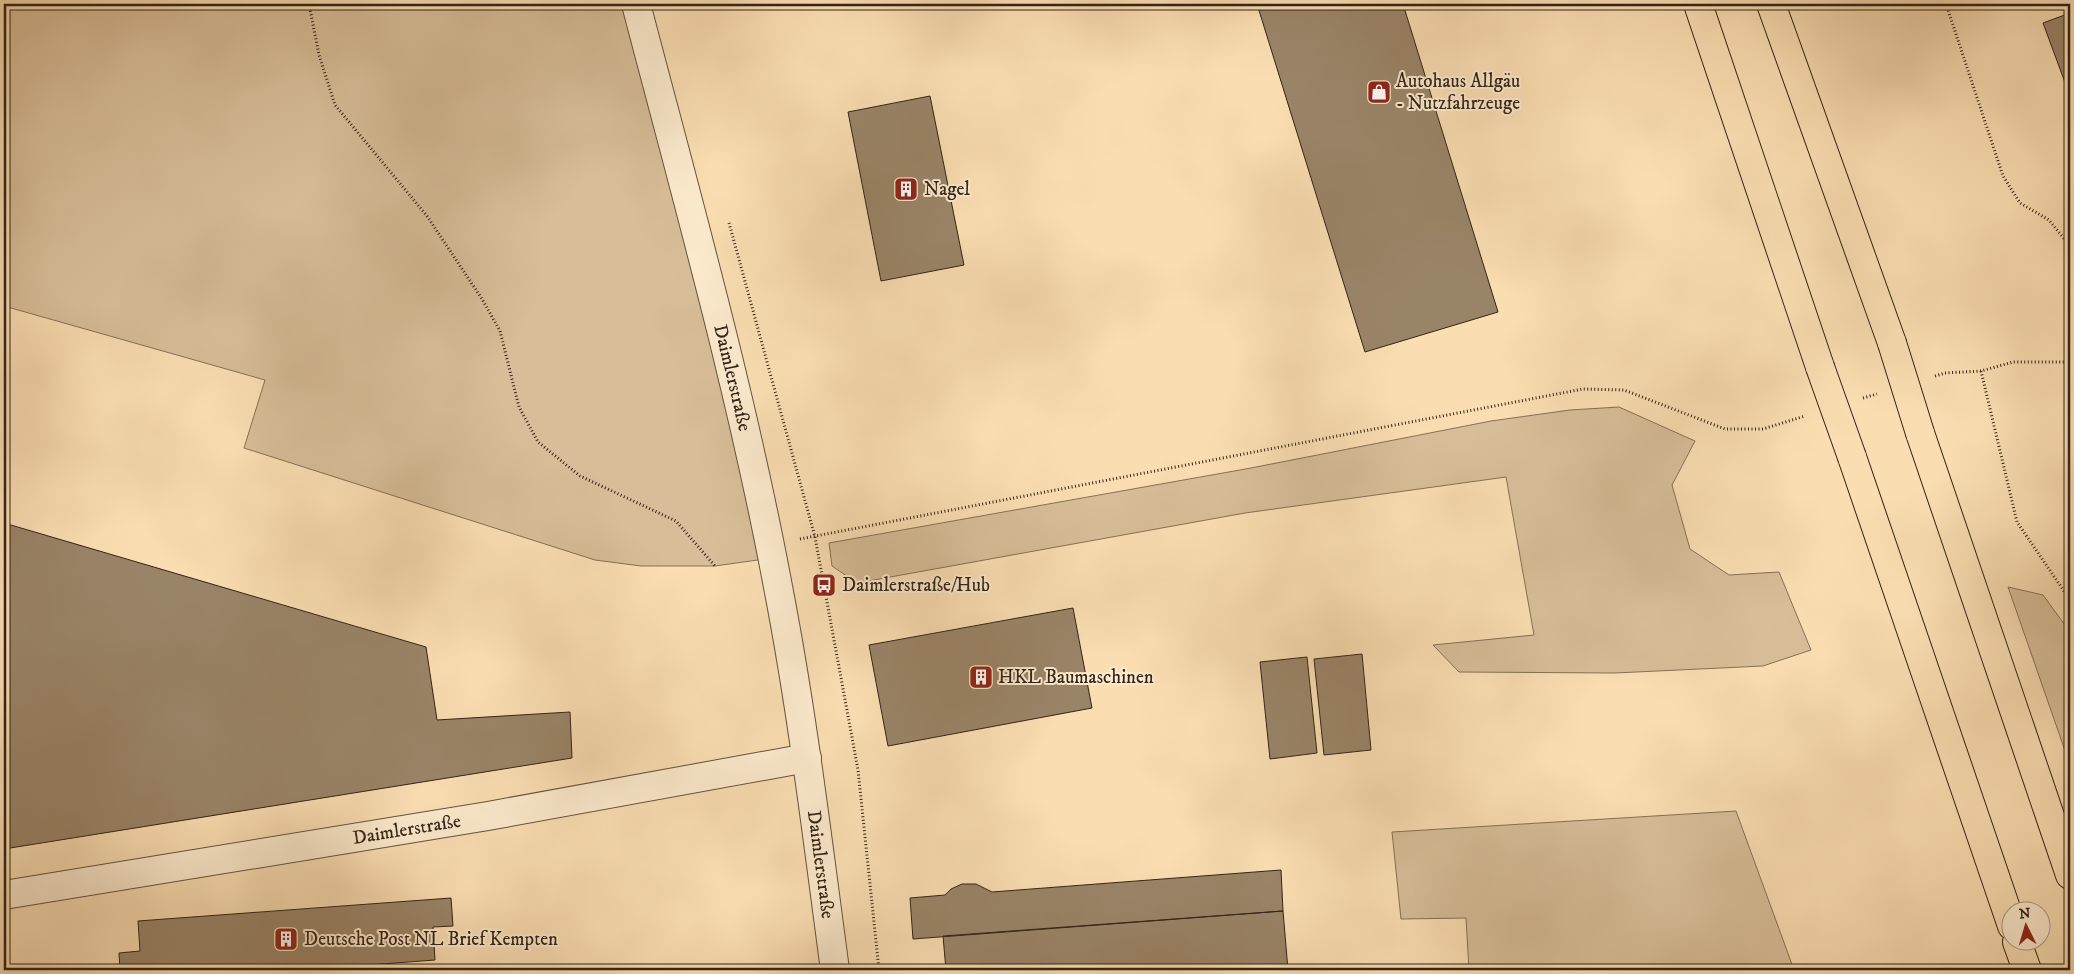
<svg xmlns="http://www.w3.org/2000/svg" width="2074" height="974" font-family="'IM FELL DW Pica',serif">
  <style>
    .green { fill: #d8be98; stroke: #867058 }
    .building { fill: #9a8468; stroke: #332317 }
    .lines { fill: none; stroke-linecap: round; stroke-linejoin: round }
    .minor-casing { stroke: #65523e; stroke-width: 30 }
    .highway-casing { stroke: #332317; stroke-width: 30 }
    .path { stroke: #332317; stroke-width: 3; stroke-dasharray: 1 2.5; stroke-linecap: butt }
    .minor { stroke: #fceacd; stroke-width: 28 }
    .highway { stroke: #fadeb2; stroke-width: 28 }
    .highway-bridge-casing { stroke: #332317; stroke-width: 30; stroke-linecap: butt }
    .highway-bridge { stroke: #fadeb2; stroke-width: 28 }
    .labels { text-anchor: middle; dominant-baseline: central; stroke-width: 4; stroke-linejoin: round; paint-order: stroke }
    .poi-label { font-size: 19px; fill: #332317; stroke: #fceacd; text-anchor: start }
    .street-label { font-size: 19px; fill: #332317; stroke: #fceacd }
  </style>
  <rect width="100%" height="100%" fill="#fadeb2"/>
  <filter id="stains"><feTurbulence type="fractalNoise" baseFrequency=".004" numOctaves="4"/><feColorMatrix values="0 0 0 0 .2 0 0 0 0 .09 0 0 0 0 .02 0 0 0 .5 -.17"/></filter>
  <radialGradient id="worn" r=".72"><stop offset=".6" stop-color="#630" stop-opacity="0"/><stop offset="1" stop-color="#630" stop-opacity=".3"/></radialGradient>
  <path class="green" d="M 4,4 L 636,4 L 772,558 L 715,566 L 641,566 L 595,560 L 244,448 L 265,380 L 4,306 Z
    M 1619,407 L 1695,441 L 1672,485 L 1690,549 L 1729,575 L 1779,572 L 1811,650 L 1763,666 L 1615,673 L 1459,672 L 1433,645 L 1534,635 L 1506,477 L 1245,513 L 857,583 L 832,566 L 829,543 L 1251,468 L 1491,421 L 1570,410 Z
    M 2008,587 L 2043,595 L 2070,632 L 2070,765 Z
    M 1736,811 L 1794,970 L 1469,970 L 1466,918 L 1401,919 L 1392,832 Z"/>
  <path class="building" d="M 1257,4 L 1403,4 L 1498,312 L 1365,352 Z
    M 2070,13 L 2070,96 L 2043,23 Z
    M 930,96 L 964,265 L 881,281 L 848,112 Z
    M 4,523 L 426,647 L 437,720 L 570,712 L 572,758 L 4,849 Z
    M 1073,608 L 1092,708 L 888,746 L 869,645 Z
    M 1362,654 L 1371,750 L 1324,755 L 1314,659 Z
    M 1307,657 L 1317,753 L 1270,759 L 1260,662 Z
    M 1281,870 L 1283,911 L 913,939 L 910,898 L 945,895 L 951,889 L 962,884 L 976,884 L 992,892 Z
    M 451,898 L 453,926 L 433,927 L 435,960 L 302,970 L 120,970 L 119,953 L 140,951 L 138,921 Z
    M 1283,911 L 1288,970 L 946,970 L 943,936 Z"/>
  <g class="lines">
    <g class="minor-casing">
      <g id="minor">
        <path id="s1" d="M 636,4 C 687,199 742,393 779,592 C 803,717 818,844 835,970"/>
        <path id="s2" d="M 4,895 L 488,816 L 807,758"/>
      </g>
    </g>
    <g class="highway-casing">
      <path id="highway" d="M 1698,4 L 1820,367
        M 1771,4 L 1892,343
        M 1920,433 L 2070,875
        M 1852,457 L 2012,926
        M 2017,942 L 2027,970"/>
    </g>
    <path class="path" d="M 309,4 L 319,55 L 335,105 L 427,216 L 482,299 L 500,331 L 519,407 L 538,442 L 580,476 L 676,521 L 715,566
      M 1946,4 L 2003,176 L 2020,203 L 2049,220 L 2070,246
      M 729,223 L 815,537 L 858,770 L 879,970
      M 1981,371 L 2017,522 L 2070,600
      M 1935,376 L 1945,373 L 1981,371 L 2013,362 L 2070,362
      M 1863,398 L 1877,394
      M 800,539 L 1583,389 L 1624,390 L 1725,429 L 1763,429 L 1805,416"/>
    <use href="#minor" class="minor"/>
    <use href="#highway" class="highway"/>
    <g class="highway-bridge-casing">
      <path id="highway-bridge" d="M 1892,343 L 1920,433
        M 1820,367 L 1852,457"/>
    </g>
    <use href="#highway-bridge" class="highway-bridge"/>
  </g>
  <defs>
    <g id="shop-square" transform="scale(1.25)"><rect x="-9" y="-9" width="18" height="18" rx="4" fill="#8f2418" stroke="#fceacd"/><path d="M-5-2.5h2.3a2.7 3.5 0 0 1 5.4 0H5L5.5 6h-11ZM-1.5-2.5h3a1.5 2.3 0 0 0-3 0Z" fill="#fff"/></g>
    <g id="building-square" transform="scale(1.25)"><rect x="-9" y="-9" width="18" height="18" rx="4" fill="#8f2418" stroke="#fceacd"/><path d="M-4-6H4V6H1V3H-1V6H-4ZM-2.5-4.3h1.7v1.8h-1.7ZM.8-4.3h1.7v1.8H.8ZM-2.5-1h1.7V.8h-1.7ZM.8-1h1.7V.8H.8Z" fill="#fff"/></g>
    <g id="bus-square" transform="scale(1.25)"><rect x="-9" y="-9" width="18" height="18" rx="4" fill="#8f2418" stroke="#fceacd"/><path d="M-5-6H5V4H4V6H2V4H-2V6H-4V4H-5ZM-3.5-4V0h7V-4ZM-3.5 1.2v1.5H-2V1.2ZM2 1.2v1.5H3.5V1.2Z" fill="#fff"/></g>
  </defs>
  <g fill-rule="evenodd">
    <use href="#shop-square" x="1379" y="92"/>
    <use href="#building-square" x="906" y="189"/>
    <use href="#bus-square" x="824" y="585"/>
    <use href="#building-square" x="981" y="677"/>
    <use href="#building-square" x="286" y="939"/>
  </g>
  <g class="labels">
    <g class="poi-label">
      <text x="1396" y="81">Autohaus Allgäu<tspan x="1396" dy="22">- Nutzfahrzeuge</tspan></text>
      <text x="924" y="189">Nagel</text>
      <text x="842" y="585">Daimlerstraße/Hub</text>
      <text x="998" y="677">HKL Baumaschinen</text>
      <text x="304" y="939">Deutsche Post NL Brief Kempten</text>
    </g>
    <g class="street-label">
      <text stroke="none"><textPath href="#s1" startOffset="386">Daimlerstraße</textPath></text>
      <text stroke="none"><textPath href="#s2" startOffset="408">Daimlerstraße</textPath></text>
      <text stroke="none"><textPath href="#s1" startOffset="881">Daimlerstraße</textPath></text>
    </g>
  </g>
  <rect width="2074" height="974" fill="none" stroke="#fadeb2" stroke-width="20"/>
  <rect x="5" y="5" width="2064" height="964" fill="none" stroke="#332317" stroke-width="2.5"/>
  <rect x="10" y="10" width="2054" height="954" fill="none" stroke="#332317"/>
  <g transform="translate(2026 926) rotate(355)"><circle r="24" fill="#fceacd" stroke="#ac9a84"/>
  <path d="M0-4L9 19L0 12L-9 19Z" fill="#8f2418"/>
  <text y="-8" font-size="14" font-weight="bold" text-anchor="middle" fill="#332317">N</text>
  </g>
  <rect width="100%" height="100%" filter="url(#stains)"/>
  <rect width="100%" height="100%" fill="url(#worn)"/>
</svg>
